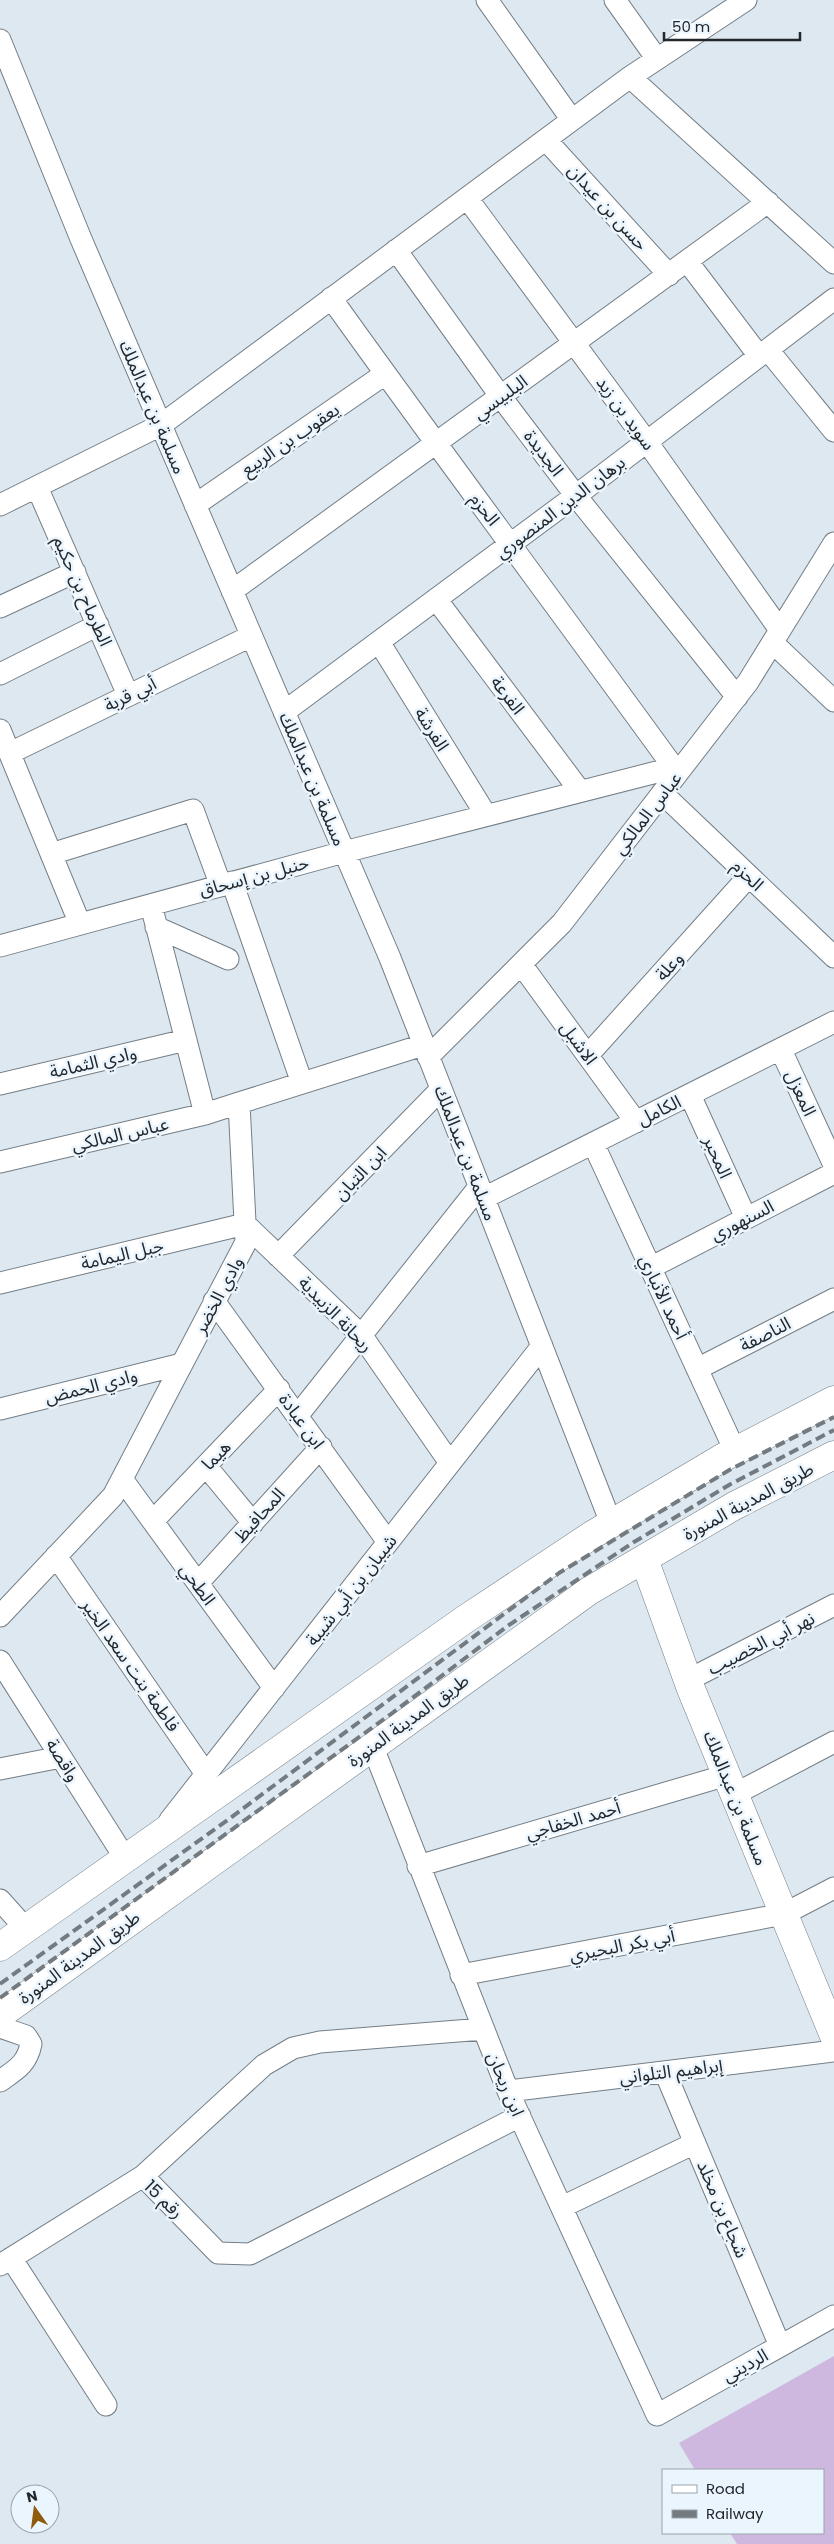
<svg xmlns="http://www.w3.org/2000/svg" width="834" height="2544" font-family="Poppins,'Noto Sans Arabic',sans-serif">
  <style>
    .grass { fill: #ceb8df }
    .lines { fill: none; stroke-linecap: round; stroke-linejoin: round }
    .minor-casing { stroke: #747e86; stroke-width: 23 }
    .major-casing { stroke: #747e86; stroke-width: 29 }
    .minor { stroke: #fff; stroke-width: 21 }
    .major { stroke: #fff; stroke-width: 28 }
    .rail { stroke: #747b80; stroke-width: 4; stroke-dasharray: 10 5; stroke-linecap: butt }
    .labels { text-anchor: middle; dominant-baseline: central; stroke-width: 5; stroke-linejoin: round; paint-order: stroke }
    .street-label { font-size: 18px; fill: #23272a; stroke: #eaf5fe }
  </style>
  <rect width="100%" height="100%" fill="#dde8f0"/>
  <path class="grass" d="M 834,2356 L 834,2544 L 737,2544 L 730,2533 L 823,2533 L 823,2470 L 695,2470 L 679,2443 Z"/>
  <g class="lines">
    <g class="minor-casing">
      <path id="minor" d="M 487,0 L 572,120
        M 615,0 L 657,59
        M 0,40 L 81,239 L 390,958 L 611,1523
        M 630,77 L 834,263
        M 546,140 L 669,275
        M 467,198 L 647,442 L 780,630
        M 396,250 L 501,397 L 576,496 L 737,697
        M 687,261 L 759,356
        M 331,298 C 444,456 560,611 674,768
        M 768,350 L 834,431
        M 37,487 L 128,695
        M 0,505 L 161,425 L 630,77 L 746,0
        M 195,505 L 385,374
        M 232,591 L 768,202
        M 436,599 L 580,791
        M 0,607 L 75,572
        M 379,642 L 486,815
        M 773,643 L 834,701
        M 0,674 L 98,625
        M 284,712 L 586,488 L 834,299
        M 0,730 L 80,924
        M 10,753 L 251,636
        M 662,793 L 834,957
        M 51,854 L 193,810 L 221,886
        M 232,882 L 302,1083
        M 151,905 L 205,1114
        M 156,927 L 228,959
        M 0,946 L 344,852 L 684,765
        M 521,964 L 636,1122
        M 781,1050 L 834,1165
        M 588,1055 L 749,876
        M 428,1057 L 562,923 L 748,682 L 834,543
        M 0,1084 L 186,1040
        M 690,1095 L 746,1218
        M 593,1143 L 735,1451
        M 0,1162 L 205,1114 L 239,1103
        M 484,1198 L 834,1022
        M 278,1256 L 441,1089
        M 650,1268 L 834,1173
        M 0,1283 L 245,1224 L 362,1336 L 450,1463
        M 214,1301 L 388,1542
        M 697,1369 L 834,1299
        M 0,1409 L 182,1364
        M 298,1415 L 479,1187
        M 206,1466 L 253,1523
        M 122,1479 L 274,1688
        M 153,1521 L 279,1389
        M 56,1556 L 206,1774
        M 198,1583 L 321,1447
        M 0,1616 L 113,1496 L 246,1242 L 239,1103 L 423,1045
        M 0,1661 L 125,1858
        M 688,1680 L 834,1605
        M 372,1745 L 508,2091 L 657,2415 L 834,2316
        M 0,1769 L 61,1757
        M 735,1794 L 834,1742
        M 170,1820 L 542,1346
        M 418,1866 L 727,1775
        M 0,1900 L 26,1929
        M 461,1975 L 784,1914 L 834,1888
        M 0,2027 L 26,2036 L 31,2044 C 27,2064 16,2070 0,2081
        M 665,2072 L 780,2346
        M 508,2091 L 834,2051
        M 143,2176 L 264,2065 L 293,2048 L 320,2042 L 483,2029
        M 562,2207 L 695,2143
        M 11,2258 L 106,2405
        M 0,2265 L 143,2176 L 218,2253 L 250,2254 L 520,2116"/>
    </g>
    <g class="major-casing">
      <path id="major" d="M 644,1559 L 691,1689 L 834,2036
        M 0,1947 L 464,1620 L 592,1535 L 722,1458 L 834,1400
        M 0,2015 L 589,1591 L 734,1506 L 834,1455"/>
    </g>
    <use href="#minor" class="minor"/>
    <use href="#major" class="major"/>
    <path class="rail" d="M 0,1984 L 229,1819 L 559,1573 L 731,1469 L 834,1417
      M 0,1998 L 391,1714 L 509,1625 L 634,1542 L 729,1485 L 834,1430"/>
  </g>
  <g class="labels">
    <g class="street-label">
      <text transform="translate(608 207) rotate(48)">حسن بن عيدان</text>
      <text transform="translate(500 397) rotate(-36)">البلبيسي</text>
      <text transform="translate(153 407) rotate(67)">مسلمة بن عبدالملك</text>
      <text transform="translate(626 413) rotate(54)">سويد بن زيد</text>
      <text transform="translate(290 439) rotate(-34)">يعقوب بن الربيع</text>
      <text transform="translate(544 453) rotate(53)">الجديدة</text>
      <text transform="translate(560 507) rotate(-37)">برهان الدين المنصوري</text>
      <text transform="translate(485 509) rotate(52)">الحزم</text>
      <text transform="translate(83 591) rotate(66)">الطرماح بن حكيم</text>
      <text transform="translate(130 694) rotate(-26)">أبي قربة</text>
      <text transform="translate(508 695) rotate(53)">الفرعة</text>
      <text transform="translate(432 729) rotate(58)">الفرشة</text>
      <text transform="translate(313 779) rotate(67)">مسلمة بن عبدالملك</text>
      <text transform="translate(647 813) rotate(-52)">عباس المالكي</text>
      <text transform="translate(748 875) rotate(44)">الحزم</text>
      <text transform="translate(254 876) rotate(-15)">حنبل بن إسحاق</text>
      <text transform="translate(669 966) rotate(-48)">وعلة</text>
      <text transform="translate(579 1043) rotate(54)">الاشبل</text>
      <text transform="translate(93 1062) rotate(-13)">وادي الثمامة</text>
      <text transform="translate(801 1093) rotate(65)">المعزل</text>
      <text transform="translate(659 1110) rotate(-26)">الكامل</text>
      <text transform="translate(120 1134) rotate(-13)">عباس المالكي</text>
      <text transform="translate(466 1153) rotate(69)">مسلمة بن عبدالملك</text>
      <text transform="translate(718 1157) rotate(66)">المحبر</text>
      <text transform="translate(360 1173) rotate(-46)">ابن التبان</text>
      <text transform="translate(742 1220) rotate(-27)">السنهوري</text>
      <text transform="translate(122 1254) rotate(-13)">جبل اليمامة</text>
      <text transform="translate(218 1295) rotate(-62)">وادي الخضر</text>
      <text transform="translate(664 1297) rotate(65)">أحمد الأنباري</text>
      <text transform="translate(336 1314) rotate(46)">ريحانة الزبيدية</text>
      <text transform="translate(765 1334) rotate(-27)">الناصفة</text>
      <text transform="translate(91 1386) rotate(-14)">وادي الحمض</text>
      <text transform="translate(302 1421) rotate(54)">ابن عبادة</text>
      <text transform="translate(216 1455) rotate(-46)">هيما</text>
      <text transform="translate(748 1501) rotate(-28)">طريق المدينة المنورة</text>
      <text transform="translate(259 1515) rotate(-48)">المحافيظ</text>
      <text transform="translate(198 1584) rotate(54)">الطحي</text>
      <text transform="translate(351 1590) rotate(-52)">شيبان بن أبي شيبة</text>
      <text transform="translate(761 1643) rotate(-27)">نهر أبي الخصيب</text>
      <text transform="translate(131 1665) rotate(55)">فاطمة بنت سعد الخير</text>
      <text transform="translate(408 1720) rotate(-36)">طريق المدينة المنورة</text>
      <text transform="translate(63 1760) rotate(58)">واقصة</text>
      <text transform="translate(736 1798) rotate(68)">مسلمة بن عبدالملك</text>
      <text transform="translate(573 1820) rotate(-16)">أحمد الخفاجي</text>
      <text transform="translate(622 1945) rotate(-11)">أبي بكر البحيري</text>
      <text transform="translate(79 1957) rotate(-36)">طريق المدينة المنورة</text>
      <text transform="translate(671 2071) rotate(-7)">إبراهيم التلواني</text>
      <text transform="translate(506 2084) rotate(67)">ابن ريحان</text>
      <text transform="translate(164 2199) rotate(44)">رقم 15</text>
      <text transform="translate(723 2209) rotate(67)">شجاع بن مخلد</text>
      <text transform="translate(745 2365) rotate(-29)">الرديني</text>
    </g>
  </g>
  <rect x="662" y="2469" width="162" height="65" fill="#eaf5fe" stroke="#9aa3a9"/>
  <rect x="672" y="2485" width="25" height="8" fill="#ffffff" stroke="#9aa3a9"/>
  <text x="706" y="2494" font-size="15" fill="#23272a">Road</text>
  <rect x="672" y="2510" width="25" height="8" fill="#747b80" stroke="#9aa3a9"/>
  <text x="706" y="2519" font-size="15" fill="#23272a">Railway</text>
  <g transform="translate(35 2509) rotate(346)"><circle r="24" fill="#eaf5fe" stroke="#9aa3a9"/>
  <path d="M0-4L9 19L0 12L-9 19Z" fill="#8f5b0c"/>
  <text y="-8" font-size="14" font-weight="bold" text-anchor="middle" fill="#23272a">N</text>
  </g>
  <path d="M664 32v8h136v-8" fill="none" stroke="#23272a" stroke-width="2.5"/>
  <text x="672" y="32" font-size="15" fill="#23272a" stroke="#eaf5fe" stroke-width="4" paint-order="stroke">50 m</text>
</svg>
